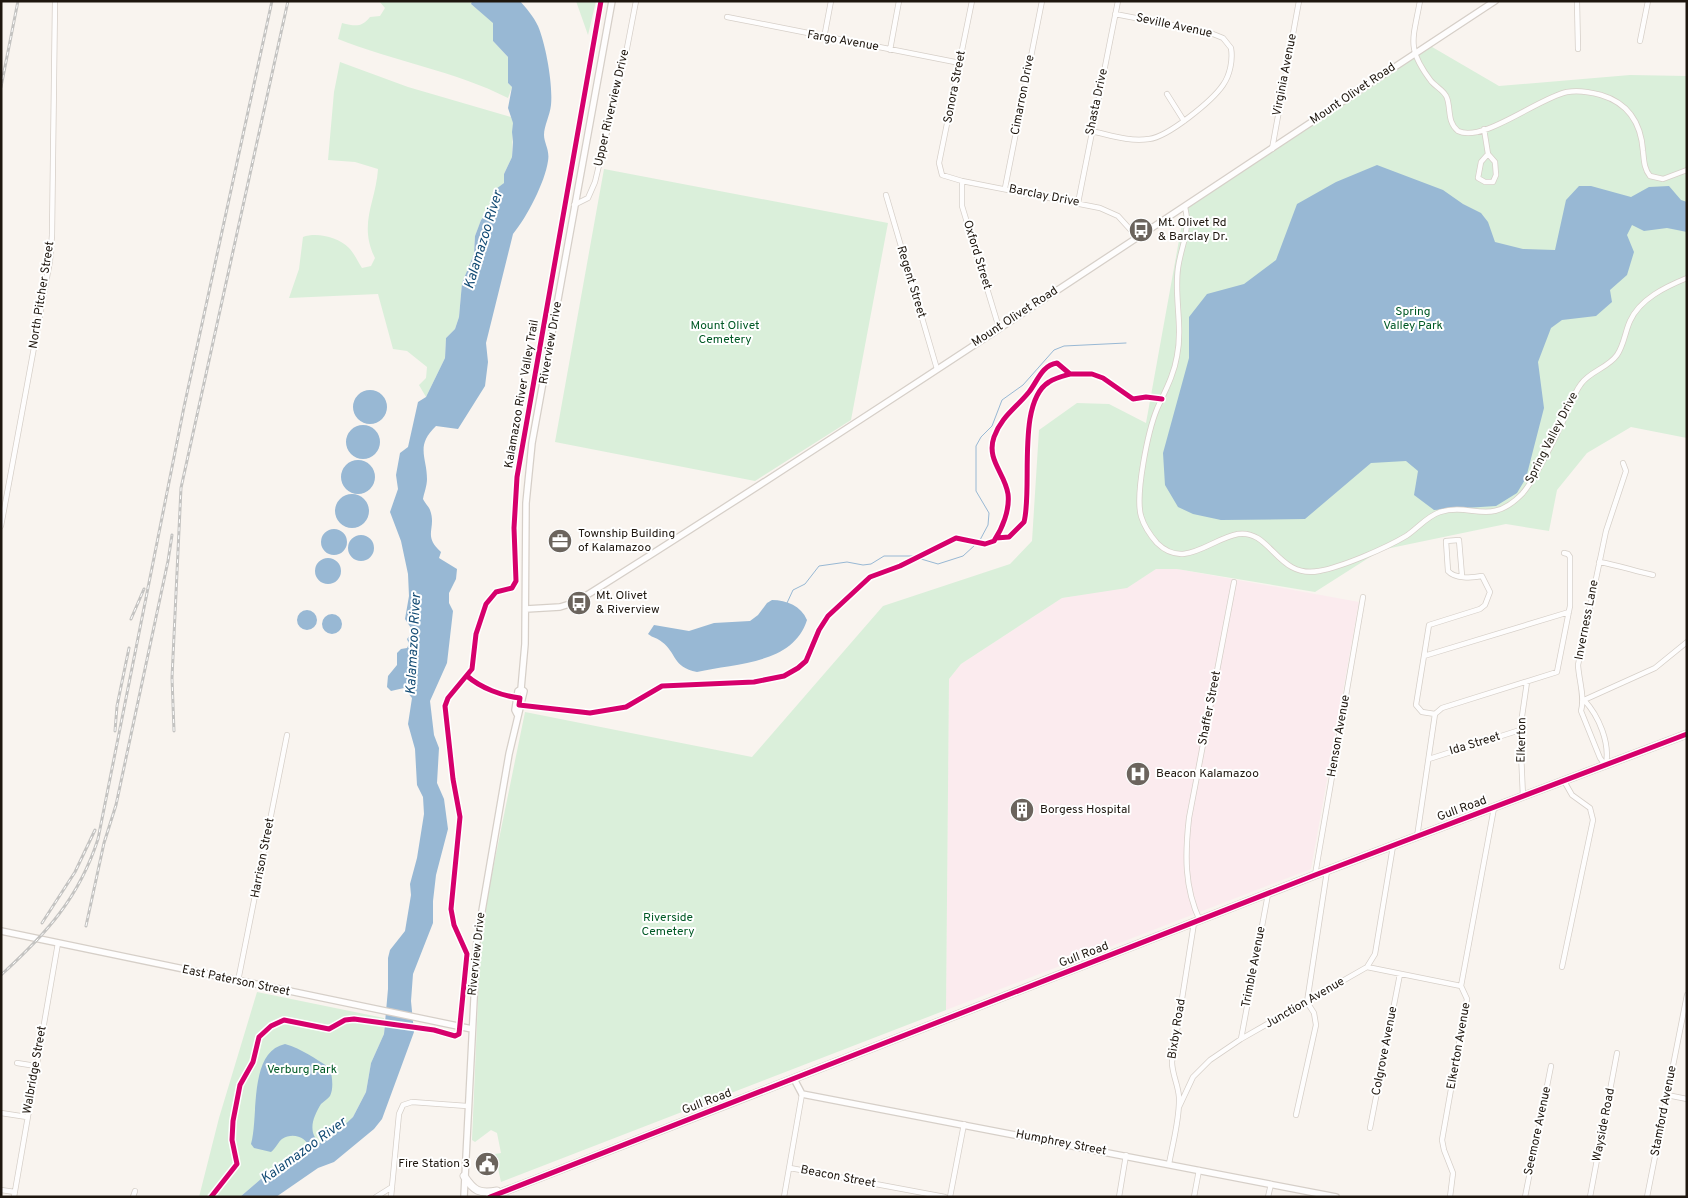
<svg xmlns="http://www.w3.org/2000/svg" width="1688" height="1198" font-family="Overpass,sans-serif">
  <style>
    .medical { fill: #fbebee }
    .green { fill: #daefda }
    .water { fill: #98b8d4 }
    .lines { fill: none; stroke-linecap: round; stroke-linejoin: round }
    .stream { stroke: #98b8d4; stroke-width: 1 }
    .minor-casing { stroke: #d6cfc8; stroke-width: 6 }
    .tertiary-casing { stroke: #d6cfc8; stroke-width: 8 }
    .primary-casing { stroke: #d6cfc8; stroke-width: 9 }
    .minor { stroke: #fefdfd; stroke-width: 4.5 }
    .tertiary { stroke: #fefdfd; stroke-width: 5.5 }
    .primary { stroke: #fefdfd; stroke-width: 7 }
    .rail-casing { stroke: #c4c3c1; stroke-width: 3 }
    .rail { stroke: #fff; stroke-width: 1; stroke-dasharray: 4; stroke-linecap: butt }
    .cycleway-casing { stroke: #fff; stroke-width: 8 }
    .cycleway { stroke: #d6006c; stroke-width: 5 }
    .labels { text-anchor: middle; dominant-baseline: central; stroke-width: 4; stroke-linejoin: round; paint-order: stroke }
    .street-label { font-size: 12px; fill: #1e160e; stroke: #fff }
    .poi-label { font-size: 12px; fill: #1e160e; stroke: #fff; text-anchor: start }
    .park-label { font-size: 12px; fill: #005925; stroke: #fff }
    .water-label { font-size: 14px; font-style: italic; fill: #134b74; stroke: #fff }
  </style>
  <rect width="100%" height="100%" fill="#f9f4ef"/>
  <path class="medical" d="M 1156,569 L 1177,569 L 1359,602 L 1311,869 L 946,1010 L 949,679 L 961,664 L 1062,598 L 1127,587 Z"/>
  <path class="green" d="M 379,1 L 472,1 L 471,4 L 494,23 L 493,41 L 508,57 L 508,83 L 512,87 L 508,98 C 455,71 393,61 338,39 L 342,23 C 355,26 361,28 370,17 L 380,16 L 385,8 Z
    M 576,1 L 596,1 L 588,35 Z
    M 1427,44 L 1499,86 L 1630,75 L 1687,76 L 1687,438 L 1631,427 L 1587,453 L 1557,490 L 1549,531 L 1506,524 L 1381,550 L 1315,592 L 1177,569 L 1156,569 L 1127,588 L 1062,598 L 961,664 L 949,679 L 946,1010 L 501,1182 L 495,1154 L 501,1153 L 497,1133 L 491,1130 L 475,1142 L 472,1140 L 480,953 L 488,893 L 525,712 L 752,757 L 883,606 L 1010,564 L 1032,541 L 1039,430 L 1077,403 L 1109,404 L 1146,423 L 1185,207 Z
    M 340,62 L 408,87 L 511,117 L 513,122 L 512,157 L 504,174 L 504,183 L 492,200 L 490,209 L 481,220 L 475,236 L 474,254 L 462,283 L 459,317 L 455,329 L 446,338 L 445,358 L 426,397 L 419,385 L 426,378 L 427,367 L 407,351 L 393,349 L 378,294 L 289,298 L 299,269 L 303,237 C 317,232 338,237 349,248 C 354,253 358,262 362,268 L 371,266 L 375,258 C 358,224 376,202 378,169 L 355,162 L 328,160 L 334,92 Z
    M 604,169 L 888,223 L 851,420 L 755,481 L 555,442 Z
    M 257,992 L 384,1018 L 384,1034 L 371,1063 L 366,1092 L 353,1117 L 334,1136 L 262,1178 L 240,1197 L 199,1197 L 219,1118 Z"/>
  <path class="water" d="M 472,1 L 520,1 C 526,8 534,17 538,26 C 546,45 553,85 551,105 C 550,115 544,126 544,135 C 544,143 550,150 548,161 C 545,182 527,217 513,234 L 486,343 L 488,362 L 485,386 L 458,429 L 436,426 C 415,446 427,457 427,479 C 427,486 424,493 423,499 C 425,503 429,507 430,510 C 437,529 422,535 441,552 L 439,558 L 457,569 L 456,579 L 449,593 L 449,603 L 453,611 L 447,663 L 430,701 L 434,735 L 439,748 L 437,783 L 444,799 L 448,829 L 436,875 L 433,901 L 433,923 L 413,974 L 411,1001 L 414,1032 L 382,1119 L 374,1129 L 334,1162 L 318,1168 L 276,1197 L 240,1197 L 262,1178 L 310,1149 C 307,1137 293,1132 282,1139 C 278,1142 276,1148 271,1152 L 254,1148 L 251,1144 C 259,1117 248,1052 285,1044 C 302,1049 316,1059 330,1068 C 332,1076 334,1088 330,1096 C 328,1099 324,1101 321,1104 C 313,1117 307,1132 320,1143 L 334,1135 L 353,1117 L 366,1092 L 371,1063 L 384,1034 L 388,989 L 388,958 L 390,950 L 405,931 L 411,895 L 410,884 L 417,858 L 424,814 L 423,797 L 417,785 L 415,749 L 408,724 L 412,698 L 404,688 L 391,691 L 387,687 L 388,676 L 397,665 L 397,653 L 401,649 L 407,648 L 409,644 L 407,639 L 413,631 L 405,619 L 409,596 L 408,574 L 401,541 L 390,512 L 398,489 L 396,475 L 400,453 L 408,447 L 418,402 L 426,397 L 445,358 L 446,338 L 455,329 L 459,317 L 462,283 L 474,254 L 475,236 L 481,220 L 490,209 L 496,189 L 504,183 L 504,174 L 512,157 L 513,142 L 512,132 L 513,123 L 508,108 L 512,87 L 508,83 L 508,57 L 493,41 L 493,23 L 471,4 Z
    M 1377,165 L 1443,190 L 1463,204 L 1481,213 L 1488,222 L 1495,242 L 1523,249 L 1555,250 L 1566,200 L 1579,186 L 1591,186 L 1631,197 L 1649,187 L 1669,186 L 1681,200 L 1687,202 L 1687,232 L 1667,228 L 1644,231 L 1632,225 L 1627,235 L 1634,252 L 1627,275 L 1610,290 L 1612,302 L 1596,316 L 1562,320 L 1551,328 L 1538,362 L 1544,408 L 1526,478 L 1517,493 L 1496,506 L 1434,510 L 1414,495 L 1418,471 L 1406,461 L 1371,463 L 1305,519 L 1221,520 L 1193,514 L 1178,507 L 1165,485 L 1163,453 L 1189,358 L 1189,317 L 1207,294 L 1244,284 L 1276,260 L 1297,204 L 1336,182 Z
    M353 407a17 17 0 1 1 34 0a17 17 0 1 1-34 0Z
    M346 442a17 17 0 1 1 34 0a17 17 0 1 1-34 0Z
    M341 477a17 17 0 1 1 34 0a17 17 0 1 1-34 0Z
    M335 511a17 17 0 1 1 34 0a17 17 0 1 1-34 0Z
    M321 542a13 13 0 1 1 26 0a13 13 0 1 1-26 0Z
    M348 548a13 13 0 1 1 26 0a13 13 0 1 1-26 0Z
    M315 571a13 13 0 1 1 26 0a13 13 0 1 1-26 0Z
    M 772,600 C 787,600 801,606 807,620 C 793,665 734,663 697,672 C 672,667 677,653 662,642 C 658,638 653,638 648,634 L 654,625 L 689,631 L 714,623 L 750,621 L 758,615 L 767,603 Z
    M297 620a10 10 0 1 1 20 0a10 10 0 1 1-20 0Z
    M322 624a10 10 0 1 1 20 0a10 10 0 1 1-20 0Z"/>
  <g class="lines">
    <path class="stream" d="M 980,540 L 988,525 L 989,513 L 976,491 L 976,446 L 981,437 L 992,426 L 1002,400 L 1023,385 L 1054,350 L 1064,346 L 1126,343
      M 921,559 L 938,564 L 963,556 L 975,545
      M 787,603 L 793,590 L 805,584 L 819,566 L 847,562 L 863,565 L 871,564 L 884,556 L 914,556"/>
    <g class="minor-casing">
      <path id="minor" d="M 972,1 L 939,163 L 942,175 L 962,181 L 1100,208 L 1118,216 L 1138,238
        M 1420,1 C 1413,40 1406,48 1431,81 C 1436,87 1445,91 1447,98 C 1451,109 1447,122 1458,131 C 1483,143 1538,98 1567,92 C 1578,90 1590,92 1601,95 C 1628,103 1641,123 1643,151 C 1644,160 1644,169 1650,176 L 1663,179 L 1687,170
        M 1577,1 L 1578,49
        M 727,17 L 960,63
        M 824,38 L 831,1
        M 1640,41 L 1648,1
        M 890,50 L 899,1
        M 1167,94 L 1184,121
        M 1484,129 L 1488,154 L 1495,162 L 1496,175 L 1493,182 L 1485,182 L 1478,178 L 1481,162 L 1488,154
        M 1091,131 C 1110,135 1129,142 1149,139 C 1168,137 1212,101 1223,85 C 1230,75 1233,60 1231,48 L 1223,38 L 1208,32 L 1115,14
        M 1272,149 L 1299,1
        M 962,181 L 962,206 L 999,328
        M 1005,188 L 1042,1
        M 886,195 L 937,369
        M 1078,203 L 1118,1
        M 574,205 L 588,198 L 595,182 L 627,48 L 636,1
        M 1185,207 C 1191,230 1181,246 1178,268 C 1174,297 1183,326 1177,356 C 1174,375 1165,391 1157,409 C 1148,431 1135,494 1141,516 C 1144,526 1150,535 1157,543 C 1184,570 1210,539 1238,534 C 1271,529 1277,579 1319,571 C 1342,567 1386,548 1406,536 C 1417,529 1427,516 1440,512 C 1472,502 1490,527 1522,494 C 1537,477 1555,438 1565,417 C 1570,406 1574,393 1581,384 C 1590,371 1608,368 1617,355 C 1624,345 1625,332 1630,321 C 1640,299 1665,287 1687,278
        M 1,526 L 50,261 L 52,235 L 55,1
        M 1599,562 C 1618,565 1634,571 1653,575
        M 1424,656 L 1569,612
        M 1584,700 L 1655,668 L 1687,642
        M 1584,700 C 1599,716 1610,743 1606,764
        M 1435,714 L 1422,712 L 1416,705 L 1429,625 L 1480,609 L 1485,605 L 1490,592 L 1482,576 C 1472,578 1455,579 1448,571 L 1446,541 L 1459,540 L 1462,576
        M 1435,714 L 1442,708 L 1557,672 L 1570,606 L 1570,557 L 1568,554 L 1564,553
        M 1429,759 L 1520,730
        M 1606,766 L 1600,758 L 1581,711 C 1585,697 1579,681 1578,665 L 1606,531 L 1626,471 L 1623,463
        M 1523,797 L 1520,730 L 1527,682
        M 1417,837 L 1435,714
        M 1315,875 L 1363,597
        M 1200,921 C 1184,887 1185,854 1189,818 L 1234,582
        M 1367,967 L 1375,954 L 1393,846
        M 1562,967 L 1593,820 L 1590,808 L 1572,795 L 1564,781
        M 238,981 L 287,735
        M 1241,1039 L 1268,894
        M 17,1063 L 36,1066
        M 1667,1095 L 1687,1099
        M 1179,1107 L 1193,1077 L 1210,1060 L 1241,1039 L 1367,967 L 1461,986
        M 1,1113 L 27,1117
        M 1296,1115 L 1316,1025 L 1314,1013 L 1307,1002 L 1327,871
        M 1370,1128 L 1400,974
        M 1169,1164 C 1173,1142 1180,1118 1179,1097 C 1178,1084 1172,1074 1172,1062 L 1194,923
        M 790,1168 L 945,1197
        M 1,1190 L 15,1192
        M 14,1197 L 58,943
        M 133,1197 L 135,1191
        M 376,1197 L 392,1187
        M 391,1197 L 399,1114 L 403,1105 L 412,1102 L 467,1106
        M 784,1197 L 802,1094
        M 950,1197 L 964,1124
        M 1119,1197 L 1126,1155
        M 1194,1197 L 1199,1170
        M 1268,1197 L 1271,1184
        M 1450,1197 L 1453,1173 L 1444,1150 L 1442,1140 L 1467,999 L 1461,986 L 1494,808
        M 1525,1197 L 1551,1066
        M 1590,1197 L 1617,1053
        M 1647,1197 L 1687,995"/>
    </g>
    <g class="tertiary-casing">
      <path id="tertiary" d="M 526,609 L 560,607 L 576,602 C 886,407 1189,202 1495,1
        M 517,714 L 515,710 L 518,691 L 521,689
        M 1,931 L 472,1029
        M 794,1079 L 802,1094 L 1336,1197
        M 464,1197 L 477,940 L 509,754 L 524,691 L 521,689 L 525,644 L 526,503 L 532,443 L 612,1"/>
    </g>
    <g class="primary-casing">
      <path id="primary" d="M 464,1176 C 474,1191 479,1194 497,1191
        M 490,1197 L 1315,875 L 1687,734"/>
    </g>
    <use href="#minor" class="minor"/>
    <use href="#tertiary" class="tertiary"/>
    <use href="#primary" class="primary"/>
    <g class="rail-casing">
      <path id="rail" d="M 1,87 L 18,1
        M 131,619 L 144,589
        M 115,731 L 117,706 L 129,648
        M 174,731 L 172,678 L 181,488 L 288,1
        M 42,923 L 75,872 L 95,830
        M 86,926 L 104,843 L 116,805 L 168,561 L 172,535
        M 1,975 C 46,934 79,898 98,839 L 184,407 L 272,1"/>
    </g>
    <use href="#rail" class="rail"/>
    <g class="cycleway-casing">
      <path id="cycleway" d="M 996,538 L 1009,537 L 1024,522 C 1033,489 1016,402 1049,382 C 1055,378 1063,376 1070,374
        M 467,676 C 481,688 502,696 520,698 L 519,705 L 590,713 L 626,707 L 662,686 L 754,682 L 784,676 L 798,668 L 806,661 L 819,630 L 828,616 L 870,577 L 900,566 L 956,538 L 985,544 L 994,541 C 1002,529 1010,510 1008,494 C 1005,473 986,460 994,437 C 1001,417 1016,408 1029,392 C 1037,382 1042,365 1057,363 L 1070,374 L 1092,374 L 1103,378 L 1133,399 L 1146,397 L 1162,399
        M 211,1197 L 237,1164 L 232,1140 L 233,1121 L 240,1085 L 253,1062 L 259,1037 L 271,1026 L 284,1020 L 329,1029 L 345,1020 L 354,1019 L 434,1030 L 455,1036 L 459,1034 L 467,954 L 454,925 L 451,909 L 460,817 L 453,779 L 445,706 L 448,698 L 472,669 L 476,634 L 486,604 L 496,592 L 512,588 L 516,581 L 514,528 L 517,477 L 601,1
        M 490,1197 L 1315,875 L 1687,734"/>
    </g>
    <use href="#cycleway" class="cycleway"/>
  </g>
  <defs>
    <g id="bus-disc" transform="scale(1.25)"><circle r="9.5" fill="#6b645d" stroke="#fff"/><path d="M-5-6H5V4H4V6H2V4H-2V6H-4V4H-5ZM-3.5-4V0h7V-4ZM-3.5 1.2v1.5H-2V1.2ZM2 1.2v1.5H3.5V1.2Z" fill="#fff"/></g>
    <g id="office-disc" transform="scale(1.25)"><circle r="9.5" fill="#6b645d" stroke="#fff"/><path d="M-6-3h4V-5.5h4V-3h4V5H-6ZM-1-4.5V-3h2v-1.5ZM-6 0V1H6V0Z" fill="#fff"/></g>
    <g id="hospital-disc" transform="scale(1.25)"><circle r="9.5" fill="#6b645d" stroke="#fff"/><path d="M-5-5h3v3.5h4V-5h3V5h-3V1.5h-4V5h-3Z" fill="#fff"/></g>
    <g id="building-disc" transform="scale(1.25)"><circle r="9.5" fill="#6b645d" stroke="#fff"/><path d="M-4-6H4V6H1V3H-1V6H-4ZM-2.5-4.3h1.7v1.8h-1.7ZM.8-4.3h1.7v1.8H.8ZM-2.5-1h1.7V.8h-1.7ZM.8-1h1.7V.8H.8Z" fill="#fff"/></g>
    <g id="civic-disc" transform="scale(1.25)"><circle r="9.5" fill="#6b645d" stroke="#fff"/><path d="M-.6-6.5H3V-4.5H.6V-3L4-1V1h2V6H-6V1h2V-1L-.6-3ZM-1.2 2.5V6h2.4V2.5Z" fill="#fff"/></g>
  </defs>
  <g fill-rule="evenodd">
    <use href="#bus-disc" x="1141" y="230"/>
    <use href="#office-disc" x="560" y="541"/>
    <use href="#bus-disc" x="579" y="603"/>
    <use href="#hospital-disc" x="1138" y="774"/>
    <use href="#building-disc" x="1022" y="810"/>
    <use href="#civic-disc" x="487" y="1164"/>
  </g>
  <g class="labels">
    <g class="street-label">
      <text transform="translate(1174 26) rotate(12)">Seville Avenue</text>
      <text transform="translate(843 41) rotate(10)">Fargo Avenue</text>
      <text transform="translate(1285 75) rotate(-79)">Virginia Avenue</text>
      <text transform="translate(955 87) rotate(-79)">Sonora Street</text>
      <text transform="translate(1353 94) rotate(-34)">Mount Olivet Road</text>
      <text transform="translate(1023 95) rotate(-79)">Cimarron Drive</text>
      <text transform="translate(1097 102) rotate(-78)">Shasta Drive</text>
      <text transform="translate(612 108) rotate(-77)">Upper Riverview Drive</text>
      <text transform="translate(1044 196) rotate(11)">Barclay Drive</text>
      <text transform="translate(977 255) rotate(73)">Oxford Street</text>
      <text transform="translate(911 282) rotate(73)">Regent Street</text>
      <text transform="translate(42 295) rotate(-81)">North Pitcher Street</text>
      <text transform="translate(1015 317) rotate(-33)">Mount Olivet Road</text>
      <text transform="translate(551 343) rotate(-80)">Riverview Drive</text>
      <text transform="translate(522 394) rotate(-80)">Kalamazoo River Valley Trail</text>
      <text transform="translate(1552 438) rotate(-63)">Spring Valley Drive</text>
      <text transform="translate(1587 620) rotate(-79)">Inverness Lane</text>
      <text transform="translate(1210 708) rotate(-79)">Shaffer Street</text>
      <text transform="translate(1339 736) rotate(-80)">Henson Avenue</text>
      <text transform="translate(1522 740) rotate(-89)">Elkerton</text>
      <text transform="translate(1475 744) rotate(-17)">Ida Street</text>
      <text transform="translate(1462 809) rotate(-20)">Gull Road</text>
      <text transform="translate(263 858) rotate(-79)">Harrison Street</text>
      <text transform="translate(477 954) rotate(-84)">Riverview Drive</text>
      <text transform="translate(1084 955) rotate(-21)">Gull Road</text>
      <text transform="translate(1254 967) rotate(-79)">Trimble Avenue</text>
      <text transform="translate(236 981) rotate(12)">East Paterson Street</text>
      <text transform="translate(1305 1003) rotate(-30)">Junction Avenue</text>
      <text transform="translate(1177 1029) rotate(-81)">Bixby Road</text>
      <text transform="translate(1459 1046) rotate(-80)">Elkerton Avenue</text>
      <text transform="translate(1385 1051) rotate(-79)">Colgrove Avenue</text>
      <text transform="translate(35 1070) rotate(-80)">Walbridge Street</text>
      <text transform="translate(707 1102) rotate(-21)">Gull Road</text>
      <text transform="translate(1664 1111) rotate(-79)">Stamford Avenue</text>
      <text transform="translate(1604 1125) rotate(-79)">Wayside Road</text>
      <text transform="translate(1538 1131) rotate(-78)">Seemore Avenue</text>
      <text transform="translate(1061 1143) rotate(11)">Humphrey Street</text>
      <text transform="translate(838 1177) rotate(11)">Beacon Street</text>
    </g>
    <g class="poi-label">
      <text x="1158" y="223">Mt. Olivet Rd<tspan x="1158" dy="14">&amp; Barclay Dr.</tspan></text>
      <text x="578" y="534">Township Building<tspan x="578" dy="14">of Kalamazoo</tspan></text>
      <text x="596" y="596">Mt. Olivet<tspan x="596" dy="14">&amp; Riverview</tspan></text>
      <text x="1156" y="774">Beacon Kalamazoo</text>
      <text x="1040" y="810">Borgess Hospital</text>
      <text x="470" y="1164" text-anchor="end">Fire Station 3</text>
    </g>
    <g class="park-label">
      <text x="1413" y="312">Spring<tspan x="1413" dy="14">Valley Park</tspan></text>
      <text x="725" y="326">Mount Olivet<tspan x="725" dy="14">Cemetery</tspan></text>
      <text x="668" y="918">Riverside<tspan x="668" dy="14">Cemetery</tspan></text>
      <text x="302" y="1070">Verburg Park</text>
    </g>
    <g class="water-label">
      <text transform="translate(484 240) rotate(-73)">Kalamazoo River</text>
      <text transform="translate(414 644) rotate(-87)">Kalamazoo River</text>
      <text transform="translate(304 1151) rotate(-36)">Kalamazoo River</text>
    </g>
  </g>
  <rect width="1688" height="1198" fill="none" stroke="#1e160e" stroke-width="5"/>
</svg>
